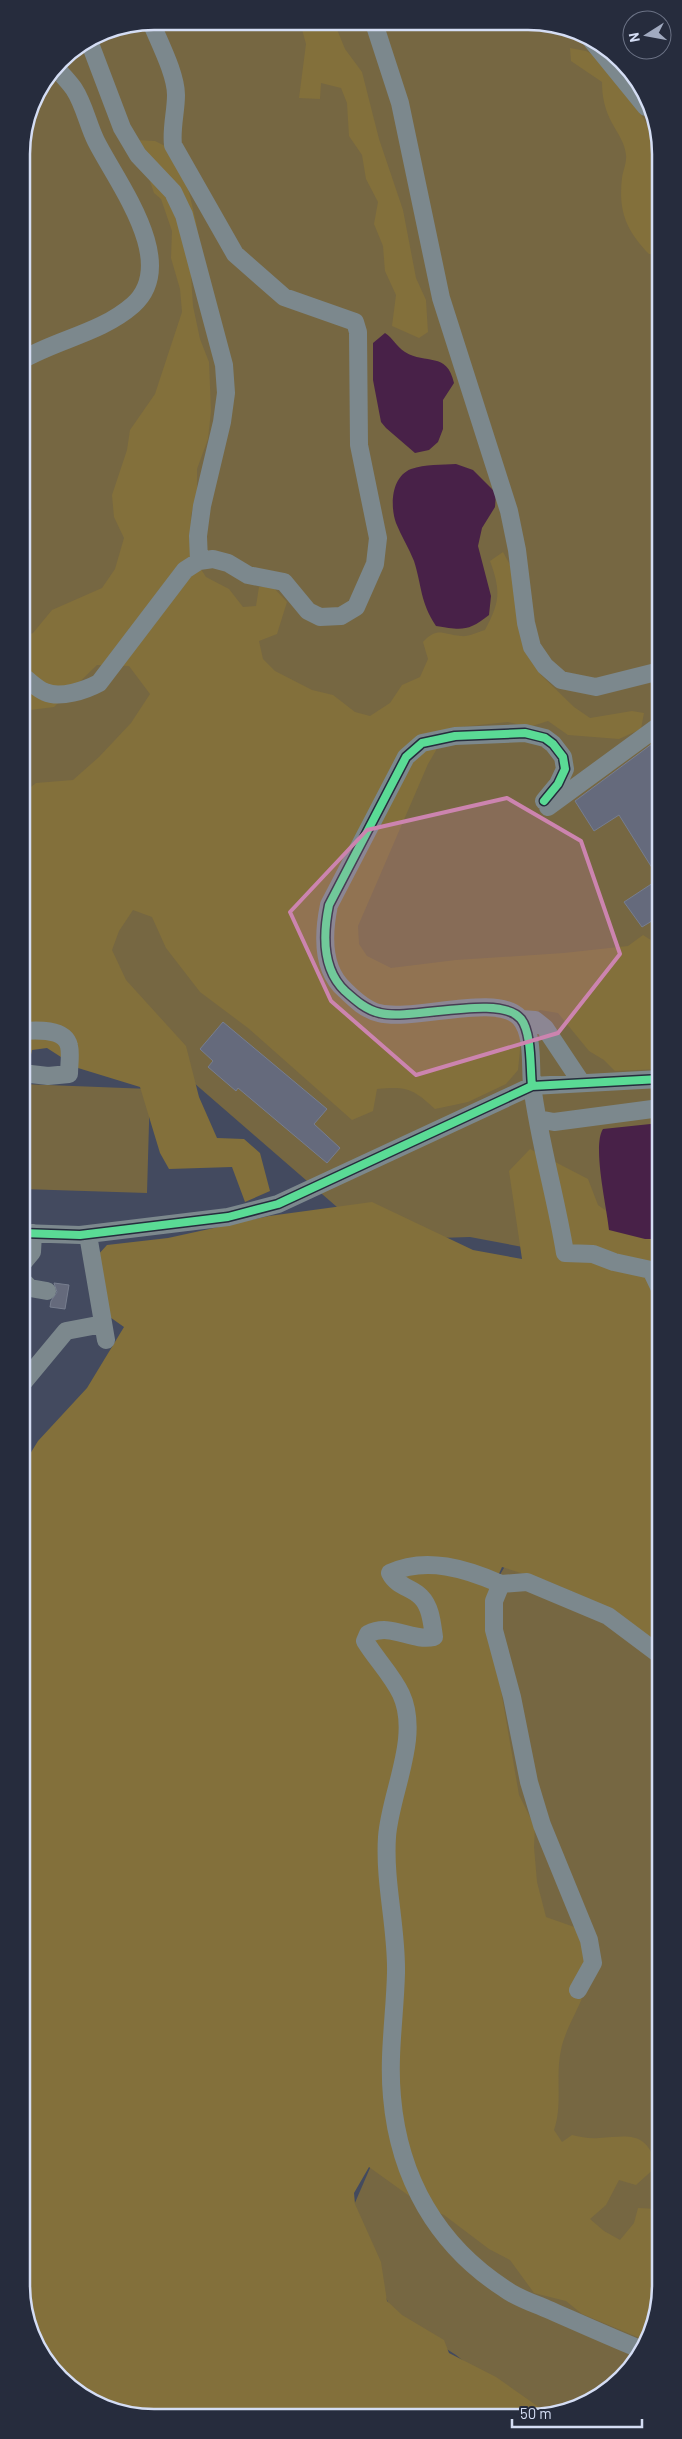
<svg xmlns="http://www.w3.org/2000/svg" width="682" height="2439" font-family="Barlow,sans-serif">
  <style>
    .green { fill: #766742 }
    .forest { fill: #83703b }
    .water { fill: #482148 }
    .building { fill: #656a7c; stroke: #777e8f }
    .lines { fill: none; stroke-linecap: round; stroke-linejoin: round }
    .minor { stroke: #7c888d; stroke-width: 18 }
    .cycleway-casing { stroke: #262c3d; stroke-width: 11 }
    .cycleway { stroke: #5adb95; stroke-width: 8 }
    .marked { fill: #cc84af; fill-opacity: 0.2; stroke: #cc84af; stroke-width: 4; stroke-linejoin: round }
    .rim { fill: none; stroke: #d4ddf4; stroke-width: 2.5 }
  </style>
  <rect width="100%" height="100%" fill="#434a5f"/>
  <path class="green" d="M 154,21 L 554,24 L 594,39 L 628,66 L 660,137 L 660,2293 L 651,2335 L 628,2373 L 587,2404 L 545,2417 L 518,2405 L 456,2355 L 395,2316 L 377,2280 L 351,2212 L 383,2138 L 495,1583 L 574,1451 L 528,1248 L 470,1237 L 375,1240 L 27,938 L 22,937 L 22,146 L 35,96 L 60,60 L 104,31 Z
    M 22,1084 L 150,1089 L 147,1193 L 22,1189 Z"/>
  <path class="forest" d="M 300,22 L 334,22 L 345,49 L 362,72 L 379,139 L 403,210 L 416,278 L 426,300 L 428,332 L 419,338 L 392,326 L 396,295 L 385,271 L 383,246 L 374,224 L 378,202 L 366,179 L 362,155 L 349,136 L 347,103 L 341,88 L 321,83 L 320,99 L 299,98 L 306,44 Z
    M 570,48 L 586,51 L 605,61 L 642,116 L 660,147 L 660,255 L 649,254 C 627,231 618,212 622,178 C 623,171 627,162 626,155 C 625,143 618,134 612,123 C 605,110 602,97 602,82 L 571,61 Z
    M 136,140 L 155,141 L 171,149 L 189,192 L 196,222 L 201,249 L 191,275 L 193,306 L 200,339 L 209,362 L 211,411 L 208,439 L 197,469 L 197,493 L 191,515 L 190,552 L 206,577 L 229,589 L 243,607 L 256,606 L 259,587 L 273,587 L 287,602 L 277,634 L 259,641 L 263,659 L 275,671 L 312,690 L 333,695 L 355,712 L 370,716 L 390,703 L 402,685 L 420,677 L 428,659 L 423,642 C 438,626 443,635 461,636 C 468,637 478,632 485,630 C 500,602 501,591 490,561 L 503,552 L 514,572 L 522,641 L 541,675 L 574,707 L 590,718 L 632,711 L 644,713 L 641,729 L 619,739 L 568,735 L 548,721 L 529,727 L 508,722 L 449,728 L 428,764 L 358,926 L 359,944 L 367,956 L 391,968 L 456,960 L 564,953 L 628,946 L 643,935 L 660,946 L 660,1069 L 615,1071 L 604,1060 L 589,1051 L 558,1013 L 540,1010 L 532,1014 L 521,1040 L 518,1070 L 506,1084 L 468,1102 L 435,1109 C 413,1089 408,1086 377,1089 L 373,1111 L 352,1120 L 248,1028 L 200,992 L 166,948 L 152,917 L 133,910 L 119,931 L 112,950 L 126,980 L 186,1046 L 199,1097 L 217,1138 L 244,1139 L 260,1153 L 270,1191 L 245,1202 L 232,1167 L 169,1169 L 160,1153 L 140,1087 L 78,1068 L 47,1048 L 32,1050 L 27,1074 L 22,1076 L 22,794 L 36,783 L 73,780 L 99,757 L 131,723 L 150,694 L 129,666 L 97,665 L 54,707 L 22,711 L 22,637 L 33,633 L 52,610 L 102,588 L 115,569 L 124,538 L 114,517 L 112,495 L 127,450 L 130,430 L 155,394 L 182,312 L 180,289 L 171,258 L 172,231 L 161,199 L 154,193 Z
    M 530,1149 L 588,1179 L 598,1205 L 623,1223 L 651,1230 L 660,1243 L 660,1647 L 598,1603 L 550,1582 L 502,1567 L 486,1603 L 519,1795 L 535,1827 L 534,1847 L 537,1882 L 546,1917 L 580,1929 C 583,1942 588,1957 589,1971 C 591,1991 565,2026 561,2050 C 555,2077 563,2104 554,2130 L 562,2142 L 572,2135 C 581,2137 590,2139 599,2138 C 630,2136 646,2131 657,2166 L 636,2185 L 619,2180 L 606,2205 L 590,2219 L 604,2231 L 620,2240 L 634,2223 L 638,2208 L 660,2209 L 660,2293 L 651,2335 L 647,2341 L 582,2314 L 566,2301 L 534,2293 L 510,2260 L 489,2249 L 444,2215 L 426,2208 L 369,2167 L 354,2193 L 355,2204 L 381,2262 L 387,2301 L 402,2315 L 444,2340 L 449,2353 L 496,2377 L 550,2415 L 128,2415 L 60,2379 L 35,2344 L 22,2302 L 22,1467 L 38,1441 L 87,1388 L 124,1327 L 97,1308 L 85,1269 L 107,1245 L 168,1238 L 269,1216 L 372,1202 L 473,1250 L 522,1259 L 509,1171 Z"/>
  <path class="water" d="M 385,333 C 393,338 396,346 405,352 C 426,365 447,351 454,383 L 443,400 L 443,429 L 438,442 L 429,450 L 415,453 L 386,428 L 381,422 L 373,380 L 373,343 Z
    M 456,464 L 473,470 L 496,493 L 495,507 L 482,528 L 478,546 L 491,596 L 489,615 C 468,632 461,630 436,626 C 420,602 422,586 414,561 C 409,548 401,536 396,523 C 390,506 391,477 411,469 C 425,464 442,465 456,464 Z
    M 660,1123 L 660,1239 L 645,1239 L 609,1230 C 607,1208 592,1146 603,1129 Z"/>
  <path class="building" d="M 660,738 L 660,916 L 642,927 L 624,902 L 659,879 L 619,815 L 594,831 L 575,801 Z
    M 223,1022 L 327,1109 L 314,1124 L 340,1148 L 327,1163 L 238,1088 L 236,1091 L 208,1067 L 213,1061 L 200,1049 Z
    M 54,1283 L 69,1285 L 65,1309 L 50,1307 L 51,1301 L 57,1292 Z"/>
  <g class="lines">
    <path class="minor" d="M 374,23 L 400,103 L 441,298 L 509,511 L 517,550 L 526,623 L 532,647 L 545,666 L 561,680 L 596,687 L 660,671
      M 589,37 L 646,107
      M 89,41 L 122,128 L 138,155 L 173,192 L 184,215 L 224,365 L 226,393 L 222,422 L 202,506 L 198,536 L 199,561
      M 22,360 C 58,339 101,333 133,305 C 180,263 117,183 96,141 C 88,125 84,104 74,89 C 70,83 64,77 60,72 L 52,71
      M 22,676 C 30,681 37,689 45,692 C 60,699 86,690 99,683 L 185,570 L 199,561 L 213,559 L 228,563 L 248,575 L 284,582 L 308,611 L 320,617 L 341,616 L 356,607 L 375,564 L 378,538 L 359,445 L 358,332 L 355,322 L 284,297 L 235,254 L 173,145 C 171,128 176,112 176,95 C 176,74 159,42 151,22
      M 544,801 L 558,784 L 565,769 L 563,757 L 553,744 L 545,738 L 525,733 L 455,736 L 422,743 L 406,757 L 329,905 C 323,934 321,969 345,990 C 355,1000 366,1010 379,1013 C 414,1022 497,992 520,1018 C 534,1034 530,1066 532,1085 C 539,1141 556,1197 565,1253 L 593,1254 L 614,1262 L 651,1270 L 660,1289
      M 548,807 L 660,725
      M 521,1019 L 535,1020 L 545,1028 L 581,1082
      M 22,1031 C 36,1030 65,1028 69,1046 C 71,1054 69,1065 69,1074 L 48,1076 L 22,1073
      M 538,1119 L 554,1122 L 660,1108
      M 22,1233 L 80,1235 L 228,1217 L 278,1204 L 532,1086 L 660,1079
      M 88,1235 L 106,1340
      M 22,1264 L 32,1252 L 33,1233
      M 22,1280 L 30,1288 L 47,1291
      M 22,1384 L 66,1331 L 103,1324
      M 501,1584 C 467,1569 426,1556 390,1573 C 397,1587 412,1587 421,1597 C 431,1607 432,1624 434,1637 C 411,1642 391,1622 368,1634 L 365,1641 C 376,1659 392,1675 401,1694 C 421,1737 390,1793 387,1837 C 384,1883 397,1928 396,1973 C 395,2015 388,2056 392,2097 C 399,2178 437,2245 505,2289 C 517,2298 533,2303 547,2309 C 579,2323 610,2337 642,2350
      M 578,1990 L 593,1963 L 589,1940 L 542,1825 L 529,1782 L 512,1697 L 494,1630 L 494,1601 L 501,1584 L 527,1582 L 608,1616 L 660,1655"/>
    <g class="cycleway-casing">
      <path id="cycleway" d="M 532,1086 C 530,1068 532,1033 521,1019 C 500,993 412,1021 380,1013 C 366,1010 355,1000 345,991 C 322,969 323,934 329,905 L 406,757 L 422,743 L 455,736 L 525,733 L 545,738 L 553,744 L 563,757 L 565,769 L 558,784 L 544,801
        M 22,1233 L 80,1235 L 228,1217 L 278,1204 L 532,1086 L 660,1079"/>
    </g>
    <use href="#cycleway" class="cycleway"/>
  </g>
  <path class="marked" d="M 507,798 L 581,841 L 620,954 L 558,1033 L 416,1075 L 331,1001 L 290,912 L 367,830 Z"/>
  <path d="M0 0H682V2439H0ZM154 30H528A124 124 0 0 1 652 154V2285A124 124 0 0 1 528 2409H154A124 124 0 0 1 30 2285V154A124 124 0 0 1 154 30Z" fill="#262c3d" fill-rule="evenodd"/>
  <path class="rim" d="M154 30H528A124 124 0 0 1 652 154V2285A124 124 0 0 1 528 2409H154A124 124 0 0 1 30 2285V154A124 124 0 0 1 154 30Z"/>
  <g transform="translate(647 35) rotate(259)"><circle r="24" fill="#262c3d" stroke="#6c7386"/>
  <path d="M0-4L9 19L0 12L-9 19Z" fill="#a1aac0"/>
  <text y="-8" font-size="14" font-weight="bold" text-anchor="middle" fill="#d4ddf4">N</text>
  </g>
  <path d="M512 2419v8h130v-8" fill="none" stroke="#d4ddf4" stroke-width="2.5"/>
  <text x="520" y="2419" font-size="15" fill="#d4ddf4" stroke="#262c3d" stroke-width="4" paint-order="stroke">50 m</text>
</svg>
